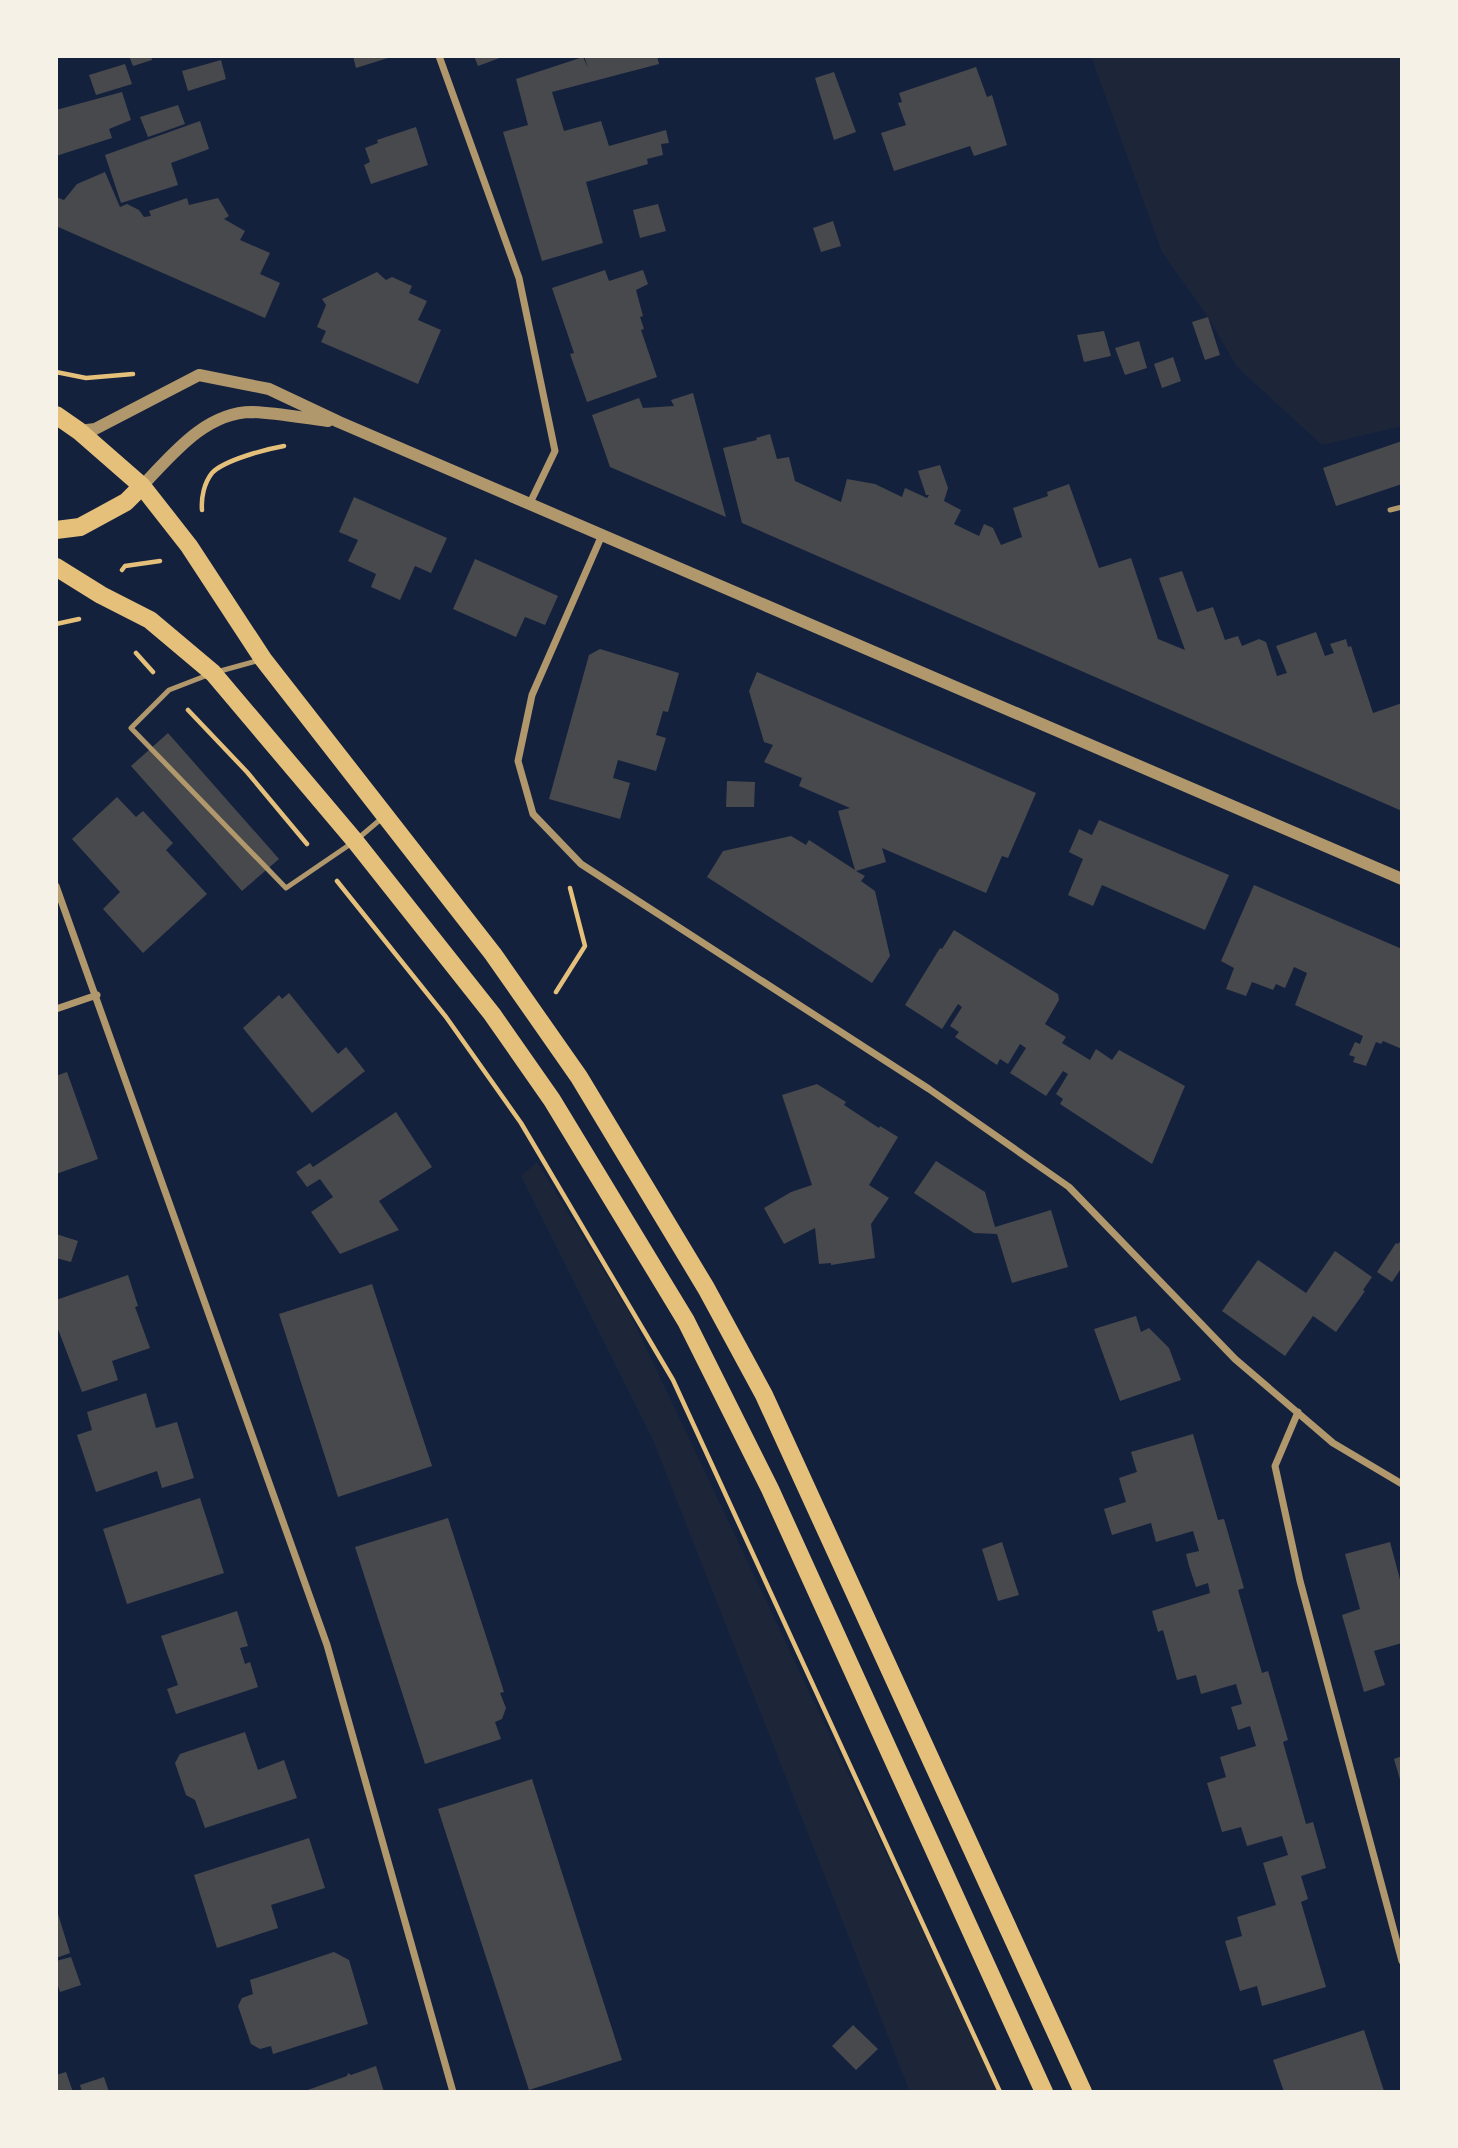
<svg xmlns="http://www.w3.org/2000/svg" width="1458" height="2148" font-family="'Roboto Condensed',sans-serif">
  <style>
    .green { fill: #1d2539 }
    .building { fill: #48494c }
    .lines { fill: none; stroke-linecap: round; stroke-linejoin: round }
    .path { stroke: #e5c07b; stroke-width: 4.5 }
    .service { stroke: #b1986c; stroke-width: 5 }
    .minor { stroke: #b1986c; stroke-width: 7 }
    .tertiary { stroke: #b1986c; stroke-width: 12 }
    .primary { stroke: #e5c07b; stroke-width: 18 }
  </style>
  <rect width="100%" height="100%" fill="#14213d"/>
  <path class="green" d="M 1091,56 L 1402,56 L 1402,426 L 1322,445 L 1237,367 L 1208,317 L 1162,252 Z
    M 537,1162 L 630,1314 L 999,2092 L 910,2092 L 653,1440 L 521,1176 Z"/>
  <path class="building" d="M 129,56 L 151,56 L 152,60 L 133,66 Z
    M 353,56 L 391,56 L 391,57 L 356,68 Z
    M 474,56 L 505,56 L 478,66 Z
    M 584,56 L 657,56 L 659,64 L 552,92 L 564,131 L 601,121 L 609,146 L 666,130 L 669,143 L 661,144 L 663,155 L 647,159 L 648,164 L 586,182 L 603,243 L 542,261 L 503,132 L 528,125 L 516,79 L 583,57 L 588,68 Z
    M 221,60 L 226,79 L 188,91 L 182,71 Z
    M 125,64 L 132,84 L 96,95 L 89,75 Z
    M 976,67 L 987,97 L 992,95 L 1007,145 L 974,156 L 970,146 L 894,171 L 881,133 L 906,125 L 898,103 L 902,102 L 899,93 Z
    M 834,72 L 856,132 L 834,140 L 815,78 Z
    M 122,92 L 131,120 L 109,129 L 112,138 L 56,156 L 56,110 Z
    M 178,105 L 185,124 L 148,137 L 140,117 Z
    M 200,121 L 209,149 L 171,163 L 178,185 L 121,203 L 105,155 Z
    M 416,127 L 428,165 L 371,184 L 364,165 L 370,162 L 365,148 L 378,143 L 377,140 Z
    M 105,172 L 120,207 L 127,204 L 139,210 L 144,217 L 151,216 L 149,211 L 187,198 L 189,205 L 218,198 L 229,216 L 224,219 L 245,231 L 240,240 L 270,253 L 260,274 L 280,283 L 265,318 L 56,226 L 56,197 L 64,200 L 77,184 Z
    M 658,204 L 666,231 L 640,238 L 633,210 Z
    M 833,221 L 841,246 L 821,252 L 813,228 Z
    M 605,270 L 609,281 L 643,270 L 648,284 L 636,290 L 643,316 L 640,317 L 644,329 L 641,330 L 657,377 L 587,402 L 570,354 L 574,353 L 552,288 Z
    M 377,272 L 386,280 L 392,277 L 412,286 L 409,293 L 427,301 L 418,320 L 441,330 L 418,384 L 321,342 L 326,331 L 317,327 L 326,305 L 322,299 Z
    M 1208,317 L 1220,355 L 1205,360 L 1192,322 Z
    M 1104,331 L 1111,356 L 1084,362 L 1077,335 Z
    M 1139,341 L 1147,368 L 1125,375 L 1115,348 Z
    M 1173,357 L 1181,381 L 1162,388 L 1154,364 Z
    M 693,393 L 726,517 L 610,467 L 592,415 L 639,398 L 643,408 L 674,406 L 671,400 Z
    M 770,434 L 777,459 L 789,457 L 795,481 L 841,502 L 847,479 L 875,484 L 902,497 L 905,488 L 927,498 L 929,495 L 926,495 L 918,471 L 940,465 L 948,488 L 944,501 L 961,510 L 954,524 L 979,536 L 984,524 L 993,528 L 1001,545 L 1022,537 L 1013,508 L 1048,496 L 1047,492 L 1069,484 L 1099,568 L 1131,558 L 1158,639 L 1185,650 L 1159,578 L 1182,571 L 1197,612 L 1213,607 L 1225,640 L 1238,636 L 1242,646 L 1259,639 L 1266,642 L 1277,676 L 1287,673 L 1276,646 L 1316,632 L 1325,656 L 1334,653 L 1330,644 L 1346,639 L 1348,647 L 1351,646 L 1373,713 L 1402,703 L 1402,811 L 742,523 L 723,448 L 757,440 L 756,438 Z
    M 1402,441 L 1402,484 L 1336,506 L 1323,468 Z
    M 354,497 L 447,538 L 431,573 L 415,566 L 400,600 L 371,587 L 376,574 L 348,561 L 358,540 L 339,532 Z
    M 475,559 L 558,596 L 545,625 L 525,617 L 516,637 L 453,609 Z
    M 600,649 L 679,673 L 668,712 L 663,711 L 656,735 L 666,738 L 656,771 L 618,760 L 613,778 L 630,783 L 620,819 L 549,799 L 589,655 Z
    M 757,672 L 1036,793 L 1008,858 L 1002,856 L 986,893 L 882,848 L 886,862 L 856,871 L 865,876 L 861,881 L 875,891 L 890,956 L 872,983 L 707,877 L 723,851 L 791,836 L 806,845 L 809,840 L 855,870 L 838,811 L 850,808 L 799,786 L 802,778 L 764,762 L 773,745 L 764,742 L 749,691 Z
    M 168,733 L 279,859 L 242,891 L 131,766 Z
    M 727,781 L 755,782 L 754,807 L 726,807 Z
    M 117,797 L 136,817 L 143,811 L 173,843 L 166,850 L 207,894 L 143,953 L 103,909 L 120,892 L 72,839 Z
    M 1099,820 L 1229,875 L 1205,930 L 1102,885 L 1093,906 L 1068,895 L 1083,859 L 1069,852 L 1079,829 L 1092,835 Z
    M 1254,885 L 1402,949 L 1402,1049 L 1383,1041 L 1381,1044 L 1376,1042 L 1366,1066 L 1353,1062 L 1355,1057 L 1349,1055 L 1355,1042 L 1360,1044 L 1363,1036 L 1295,1005 L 1307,973 L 1294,967 L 1285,988 L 1276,984 L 1273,990 L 1252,982 L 1246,996 L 1226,989 L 1234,968 L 1221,961 Z
    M 954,930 L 1058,994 L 1059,1000 L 1045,1024 L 1066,1037 L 1062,1043 L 1090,1060 L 1096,1049 L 1112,1060 L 1119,1050 L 1185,1086 L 1152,1164 L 1060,1104 L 1063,1099 L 1056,1094 L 1068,1074 L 1063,1071 L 1046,1096 L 1010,1073 L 1026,1048 L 1020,1044 L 1008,1064 L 1000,1059 L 997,1065 L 955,1037 L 959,1032 L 950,1026 L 962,1007 L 958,1004 L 942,1029 L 905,1005 L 940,948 L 942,949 Z
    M 289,993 L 338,1054 L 346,1047 L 365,1071 L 312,1113 L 243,1028 L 279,995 L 282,999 Z
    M 67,1072 L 98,1159 L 56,1174 L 56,1076 Z
    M 817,1084 L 846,1102 L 844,1105 L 879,1128 L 880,1126 L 898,1137 L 869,1185 L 889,1198 L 871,1224 L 875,1258 L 831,1265 L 831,1263 L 819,1264 L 815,1228 L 784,1244 L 764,1208 L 791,1192 L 812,1185 L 782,1095 Z
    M 396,1112 L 432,1167 L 379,1201 L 399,1230 L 340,1254 L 311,1212 L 333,1197 L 320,1179 L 307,1187 L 296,1172 L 310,1163 L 313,1167 Z
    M 936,1161 L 985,1192 L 995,1227 L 1051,1210 L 1068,1267 L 1012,1283 L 997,1234 L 974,1233 L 914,1193 Z
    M 56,1234 L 78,1241 L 71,1262 L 56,1258 Z
    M 1402,1239 L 1402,1267 L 1392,1282 L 1377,1272 L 1396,1243 L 1398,1244 Z
    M 1335,1251 L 1372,1277 L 1363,1290 L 1365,1291 L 1336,1332 L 1313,1316 L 1285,1356 L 1222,1311 L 1258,1260 L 1306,1293 Z
    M 128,1275 L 138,1306 L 135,1307 L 150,1348 L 112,1361 L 118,1380 L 82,1392 L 56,1324 L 56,1300 Z
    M 372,1284 L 432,1466 L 338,1497 L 279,1314 Z
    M 1136,1316 L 1141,1332 L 1149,1328 L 1169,1348 L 1181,1380 L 1120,1401 L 1094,1329 Z
    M 146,1393 L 156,1428 L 177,1422 L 194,1478 L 162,1488 L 157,1471 L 96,1492 L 77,1435 L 92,1430 L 87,1412 Z
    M 1193,1434 L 1218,1520 L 1224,1519 L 1244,1588 L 1238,1590 L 1262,1673 L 1268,1671 L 1288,1740 L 1283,1742 L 1306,1824 L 1313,1822 L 1326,1868 L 1301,1876 L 1308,1899 L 1301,1902 L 1326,1987 L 1262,2006 L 1257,1986 L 1240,1991 L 1225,1941 L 1242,1936 L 1237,1917 L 1276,1905 L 1263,1863 L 1288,1855 L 1282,1836 L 1247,1846 L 1241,1827 L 1222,1832 L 1207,1783 L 1226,1777 L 1220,1757 L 1256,1746 L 1250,1726 L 1238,1730 L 1231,1707 L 1242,1704 L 1236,1684 L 1201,1694 L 1196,1675 L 1177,1680 L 1163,1630 L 1158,1632 L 1152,1611 L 1210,1593 L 1208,1583 L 1196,1587 L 1189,1566 L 1186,1554 L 1199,1551 L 1193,1531 L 1156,1542 L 1151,1523 L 1112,1535 L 1104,1509 L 1126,1502 L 1119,1478 L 1137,1472 L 1131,1452 Z
    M 200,1498 L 224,1573 L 127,1604 L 103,1529 Z
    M 448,1518 L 504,1692 L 500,1693 L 506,1708 L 502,1719 L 495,1722 L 501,1739 L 425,1764 L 355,1547 Z
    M 1002,1542 L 1019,1595 L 998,1601 L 982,1549 Z
    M 1390,1542 L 1402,1587 L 1402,1643 L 1374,1651 L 1385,1685 L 1364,1692 L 1342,1615 L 1360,1609 L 1345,1554 Z
    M 237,1611 L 248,1646 L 240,1648 L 245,1664 L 250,1662 L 258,1687 L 176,1714 L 167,1689 L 178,1685 L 161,1636 Z
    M 245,1732 L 258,1770 L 284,1760 L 297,1798 L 205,1828 L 195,1800 L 186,1795 L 175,1763 L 180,1754 Z
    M 1402,1756 L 1402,1783 L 1401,1783 L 1394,1759 Z
    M 532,1779 L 622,2060 L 529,2090 L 438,1809 Z
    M 309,1838 L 325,1888 L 271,1905 L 278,1928 L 217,1948 L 194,1875 Z
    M 58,1914 L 70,1953 L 56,1958 L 56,1915 Z
    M 334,1952 L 349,1960 L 368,2024 L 273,2054 L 271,2046 L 260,2049 L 251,2044 L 238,2006 L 242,1998 L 253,1994 L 250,1980 Z
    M 71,1957 L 81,1985 L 60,1992 L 56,1980 L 56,1961 Z
    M 853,2025 L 878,2049 L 856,2070 L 832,2046 Z
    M 1364,2030 L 1384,2091 L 1284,2092 L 1273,2060 Z
    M 376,2066 L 384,2092 L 302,2092 L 347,2076 L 348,2073 L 351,2075 Z
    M 66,2072 L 73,2092 L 58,2092 L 56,2075 Z
    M 104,2077 L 109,2092 L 82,2092 L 80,2085 Z"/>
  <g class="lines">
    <path class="path" d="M 56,372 L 86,378 L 133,374
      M 202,510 C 201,498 204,483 212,473 C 224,460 267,449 284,446
      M 122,570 L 125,566 L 160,561
      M 56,624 L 79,619
      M 136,653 L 153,672
      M 188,710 L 247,772 L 307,844
      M 337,881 L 446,1017 L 521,1123 L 673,1380 L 1000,2092
      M 556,992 L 585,946 L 570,888"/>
    <path class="service" d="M 1390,510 L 1402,507
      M 260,660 L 213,673 L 169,690 L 131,728 L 286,888 L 355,841 L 381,819"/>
    <path class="minor" d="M 439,56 L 519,278 L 555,451 L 530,503
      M 602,535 L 532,695 L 518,761 L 533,814 L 581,864 L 929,1089 L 1069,1187 L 1235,1359 L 1333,1443 L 1402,1484
      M 56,886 L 327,1645 L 453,2092
      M 56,1009 L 97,995
      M 1298,1412 L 1275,1466 L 1300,1581 L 1402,1961"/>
    <path class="tertiary" d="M 79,431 L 95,429 L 199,375 L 269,389 L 339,422 L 1402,879
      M 142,486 C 171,456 205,412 252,412 C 277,413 303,418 328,421"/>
    <path class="primary" d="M 56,415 L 79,431 L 142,486 L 189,546 L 263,659 L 493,954 L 579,1077 L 706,1288 L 764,1395 L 1083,2092
      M 56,530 L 80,527 L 126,502 L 142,486
      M 56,567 L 101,595 L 150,620 L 213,673 L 355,841 L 492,1014 L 552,1100 L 686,1321 L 770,1489 L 1044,2092"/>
  </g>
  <rect width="1458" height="2148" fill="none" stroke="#f6f1e7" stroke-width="116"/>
</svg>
